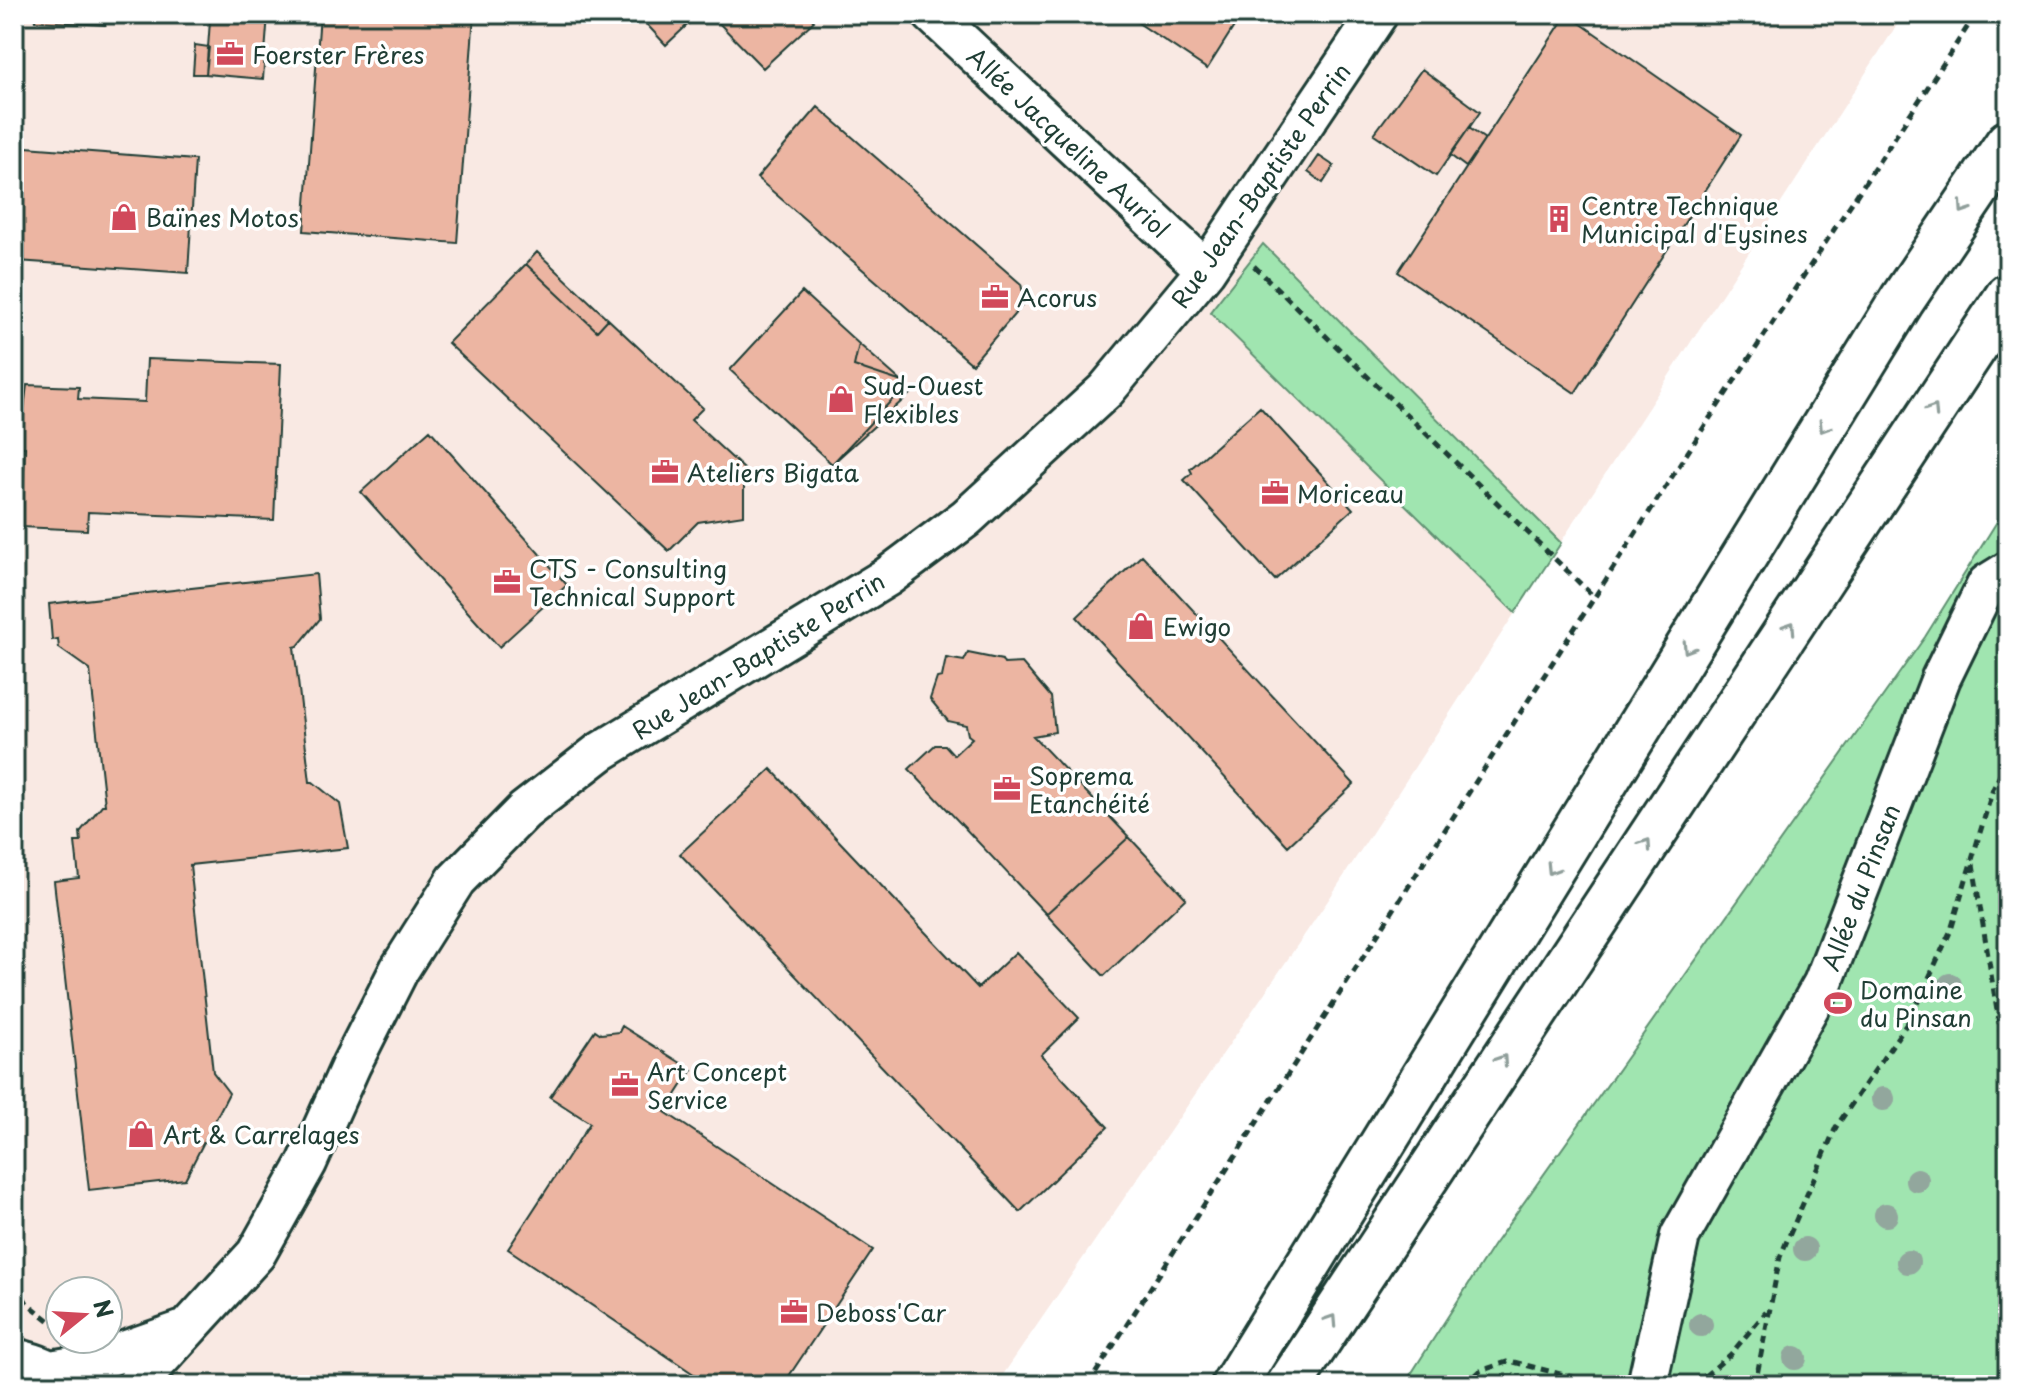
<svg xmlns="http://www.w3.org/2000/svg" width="2022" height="1399" font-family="'Playpen Sans',sans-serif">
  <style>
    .built { fill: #f9e9e3; fill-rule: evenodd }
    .green { fill: #a0e5b0; stroke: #609172; stroke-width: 2 }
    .building { fill: #ecb5a2; stroke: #1f3d34; stroke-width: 2 }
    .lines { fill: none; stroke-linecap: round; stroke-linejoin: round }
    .minor-casing { stroke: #1f3d34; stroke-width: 44 }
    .motorway-casing { stroke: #1f3d34; stroke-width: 50 }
    .path { stroke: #1f3d34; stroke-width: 5; stroke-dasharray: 8 6; stroke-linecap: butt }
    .minor { stroke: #fff; stroke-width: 38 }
    .motorway { stroke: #fff; stroke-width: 44 }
    .tree { fill: #92a79d }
    .oneway { stroke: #8f9e9a }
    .labels { text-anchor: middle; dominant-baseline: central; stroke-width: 7; stroke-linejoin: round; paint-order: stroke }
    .poi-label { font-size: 24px; fill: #1f3d34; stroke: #fff; text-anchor: start }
    .street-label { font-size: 24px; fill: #1f3d34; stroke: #fff }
  </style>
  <rect width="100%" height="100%" fill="#fff"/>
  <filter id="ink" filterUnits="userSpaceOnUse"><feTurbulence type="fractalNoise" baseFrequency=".0125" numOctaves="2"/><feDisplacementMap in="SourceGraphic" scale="16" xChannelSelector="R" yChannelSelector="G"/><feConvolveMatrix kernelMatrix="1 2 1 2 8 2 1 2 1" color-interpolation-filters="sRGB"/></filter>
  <g filter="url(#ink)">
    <path class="built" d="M 14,14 L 1904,14 L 1329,899 L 996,1385 L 14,1385 ZM 60,1291 L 108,1291 L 108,1339 L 60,1339 Z"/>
    <path class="green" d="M 1263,244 L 1561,543 L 1515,613 L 1210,312 Z
      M 2008,504 L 2008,1385 L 1404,1385 L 1493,1246 L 1925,637 Z"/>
    <path class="building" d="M 36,14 L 106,14 L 105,25 L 35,21 Z
      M 193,14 L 268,14 L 263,79 L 206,74 L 210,21 L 199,20 Z
      M 320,14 L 474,14 L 457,243 L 304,231 Z
      M 637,14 L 699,14 L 666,45 Z
      M 710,14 L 807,14 L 814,21 L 763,68 Z
      M 1125,14 L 1242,14 L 1207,69 Z
      M 1567,14 L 1741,135 L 1575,393 L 1398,272 Z
      M 195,45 L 209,47 L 206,74 L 193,74 Z
      M 1422,69 L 1480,112 L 1436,176 L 1374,134 Z
      M 818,107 L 1021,284 L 1025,302 L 972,364 L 757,178 Z
      M 1469,128 L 1485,139 L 1466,167 L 1450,155 Z
      M 26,147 L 195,160 L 188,273 L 18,261 Z
      M 1319,156 L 1334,166 L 1323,183 L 1308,172 Z
      M 537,252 L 608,319 L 597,331 L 526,264 Z
      M 526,264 L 597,331 L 608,319 L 703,408 L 691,420 L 744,469 L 744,515 L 698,522 L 669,551 L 448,343 Z
      M 802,292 L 859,344 L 854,366 L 902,382 L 905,386 L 832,464 L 730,370 Z
      M 859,344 L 902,382 L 854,366 Z
      M 147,359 L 281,364 L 274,520 L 88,512 L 87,530 L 21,527 L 25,447 L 19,447 L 27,385 L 79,387 L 78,399 L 145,402 Z
      M 905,386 L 912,392 L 832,464 Z
      M 1260,407 L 1353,509 L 1275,580 L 1184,480 L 1192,473 L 1190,469 Z
      M 430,430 L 567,585 L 499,647 L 361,492 Z
      M 14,447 L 25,447 L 24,470 L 14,470 Z
      M 1142,555 L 1354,784 L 1288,846 L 1077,617 Z
      M 316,574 L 320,619 L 298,646 L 294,647 L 310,782 L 313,782 L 340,804 L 348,848 L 190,865 L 213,1072 L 229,1093 L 185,1179 L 89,1190 L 54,881 L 79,878 L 75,842 L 81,842 L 80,832 L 102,805 L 105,805 L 90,670 L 59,648 L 58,639 L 52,640 L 49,604 Z
      M 968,653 L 1002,660 L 1004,664 L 1022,663 L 1051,697 L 1055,732 L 1033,736 L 1129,837 L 1046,914 L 909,769 L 935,745 L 945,745 L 954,755 L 972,738 L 968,735 L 966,725 L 948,721 L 930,699 L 937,678 L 942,677 L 946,658 L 964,661 Z
      M 771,769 L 978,988 L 1016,952 L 1079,1018 L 1041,1055 L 1108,1127 L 1020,1212 L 680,854 Z
      M 1129,837 L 1186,898 L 1104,976 L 1046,914 Z
      M 622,1026 L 692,1070 L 665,1112 L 873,1250 L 783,1385 L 710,1385 L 508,1249 L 590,1123 L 550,1097 L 595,1030 L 601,1034 L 619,1032 Z"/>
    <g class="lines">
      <g class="minor-casing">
        <path id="minor" d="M 932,14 L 1206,270
          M 14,1358 C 35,1363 53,1368 67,1385
          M 50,1370 L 87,1364 L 181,1331
          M 136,1385 L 256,1254 L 307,1163 L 351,1065 L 399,970 L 456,880 L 524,811 L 600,752 L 887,577 L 966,518 L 1106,390 L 1206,270 L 1378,14
          M 1647,1385 L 1680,1236 L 1823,983 L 1941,678 L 1987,584 L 2008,571"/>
      </g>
      <g class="motorway-casing">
        <path id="motorway" d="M 1234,1385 L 1902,300 L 2008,143
          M 1289,1385 L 2008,296"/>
      </g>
      <path class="path" d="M 1254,266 L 1594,597
        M 1973,864 L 2008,1078
        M 14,1290 L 18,1288 L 27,1303 L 59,1328
        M 1088,1385 L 1704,427 L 1976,14
        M 1465,1385 L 1480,1371 L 1510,1361 L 1603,1385
        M 1694,1385 L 1730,1355 L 1766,1312
        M 1755,1385 L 1780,1257 L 1836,1127 L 1910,1019 L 1951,930 L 1993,789 L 2008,759"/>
      <use href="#minor" class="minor"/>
      <use href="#motorway" class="motorway"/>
    </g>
    <g class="tree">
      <circle cx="1950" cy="985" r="12"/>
      <circle cx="1883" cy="1099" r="12"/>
      <circle cx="1917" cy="1180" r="12"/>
      <circle cx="1886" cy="1215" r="12"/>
      <circle cx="1805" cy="1249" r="12"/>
      <circle cx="1908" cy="1262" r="12"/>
      <circle cx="1701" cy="1325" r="12"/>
      <circle cx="1795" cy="1358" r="12"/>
    </g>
    <defs><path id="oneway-chevron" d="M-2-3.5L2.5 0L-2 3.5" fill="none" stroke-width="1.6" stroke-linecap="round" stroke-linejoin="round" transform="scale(2)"/></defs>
    <g class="oneway">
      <use href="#oneway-chevron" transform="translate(1964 208) rotate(124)"/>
      <use href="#oneway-chevron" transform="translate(1933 410) rotate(-57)"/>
      <use href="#oneway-chevron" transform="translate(1824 427) rotate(122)"/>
      <use href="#oneway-chevron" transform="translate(1790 627) rotate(-57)"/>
      <use href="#oneway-chevron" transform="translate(1688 648) rotate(122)"/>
      <use href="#oneway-chevron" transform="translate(1646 844) rotate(-56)"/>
      <use href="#oneway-chevron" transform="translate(1552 869) rotate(122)"/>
      <use href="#oneway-chevron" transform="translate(1502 1060) rotate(-56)"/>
      <use href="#oneway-chevron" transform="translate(1331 1320) rotate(-57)"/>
    </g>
  </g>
  <defs>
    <g id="office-bare" transform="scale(2.16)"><path d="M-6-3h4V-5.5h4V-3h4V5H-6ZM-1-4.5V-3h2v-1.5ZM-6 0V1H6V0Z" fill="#d1495b" stroke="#fff" stroke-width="2.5" paint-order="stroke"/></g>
    <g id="shop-bare" transform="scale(2.16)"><path d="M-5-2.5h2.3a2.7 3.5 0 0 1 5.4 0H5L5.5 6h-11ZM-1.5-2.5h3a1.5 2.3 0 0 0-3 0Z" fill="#d1495b" stroke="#fff" stroke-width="2.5" paint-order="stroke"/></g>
    <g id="building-bare" transform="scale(2.16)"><path d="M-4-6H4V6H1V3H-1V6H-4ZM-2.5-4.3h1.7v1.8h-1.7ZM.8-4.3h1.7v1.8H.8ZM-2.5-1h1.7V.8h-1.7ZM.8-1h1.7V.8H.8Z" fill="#d1495b" stroke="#fff" stroke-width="2.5" paint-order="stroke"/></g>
    <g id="stadium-bare" transform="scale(2.16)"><path d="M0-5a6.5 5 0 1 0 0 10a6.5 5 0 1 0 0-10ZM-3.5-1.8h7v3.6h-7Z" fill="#d1495b" stroke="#fff" stroke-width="2.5" paint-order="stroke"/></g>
  </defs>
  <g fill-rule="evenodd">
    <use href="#office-bare" x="230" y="54"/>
    <use href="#shop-bare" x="124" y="217"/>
    <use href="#building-bare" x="1559" y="219"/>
    <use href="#office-bare" x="995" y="297"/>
    <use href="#shop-bare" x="841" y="399"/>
    <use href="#office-bare" x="665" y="472"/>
    <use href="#office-bare" x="1275" y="493"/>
    <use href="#office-bare" x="507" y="582"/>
    <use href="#shop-bare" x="1141" y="626"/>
    <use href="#office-bare" x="1007" y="789"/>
    <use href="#stadium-bare" x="1838" y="1003"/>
    <use href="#office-bare" x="625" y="1085"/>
    <use href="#shop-bare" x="141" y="1134"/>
    <use href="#office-bare" x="794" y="1312"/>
  </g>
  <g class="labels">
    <g class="poi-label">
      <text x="252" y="54">Foerster Frères</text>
      <text x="1581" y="205">Centre Technique<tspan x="1581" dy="28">Municipal d'Eysines</tspan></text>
      <text x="146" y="217">Baïnes Motos</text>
      <text x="1017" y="297">Acorus</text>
      <text x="863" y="385">Sud-Ouest<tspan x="863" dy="28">Flexibles</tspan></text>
      <text x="687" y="472">Ateliers Bigata</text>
      <text x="1297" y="493">Moriceau</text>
      <text x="529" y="568">CTS - Consulting<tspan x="529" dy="28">Technical Support</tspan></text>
      <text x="1163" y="626">Ewigo</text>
      <text x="1029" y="775">Soprema<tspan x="1029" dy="28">Etanchéité</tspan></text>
      <text x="1860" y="989">Domaine<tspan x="1860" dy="28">du Pinsan</tspan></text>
      <text x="647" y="1071">Art Concept<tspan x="647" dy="28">Service</tspan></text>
      <text x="163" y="1134">Art &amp; Carrelages</text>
      <text x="816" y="1312">Deboss'Car</text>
    </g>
    <g class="street-label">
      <text transform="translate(1069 142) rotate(43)">Allée Jacqueline Auriol</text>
      <text transform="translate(1260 185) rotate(-55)">Rue Jean-Baptiste Perrin</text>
      <text transform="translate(758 655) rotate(-32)">Rue Jean-Baptiste Perrin</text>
      <text transform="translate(1860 887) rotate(-69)">Allée du Pinsan</text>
    </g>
  </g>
  <rect width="2022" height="1399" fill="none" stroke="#fff" stroke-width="48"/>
  <rect x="24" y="24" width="1974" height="1351" fill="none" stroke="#1f3d34" stroke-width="3" filter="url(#ink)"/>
  <g transform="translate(84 1315) rotate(72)"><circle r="38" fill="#ffffff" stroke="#a5b1ae" stroke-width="2"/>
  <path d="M0-6L14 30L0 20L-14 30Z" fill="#d1495b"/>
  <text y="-12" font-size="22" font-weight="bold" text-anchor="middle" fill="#1f3d34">N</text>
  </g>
</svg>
